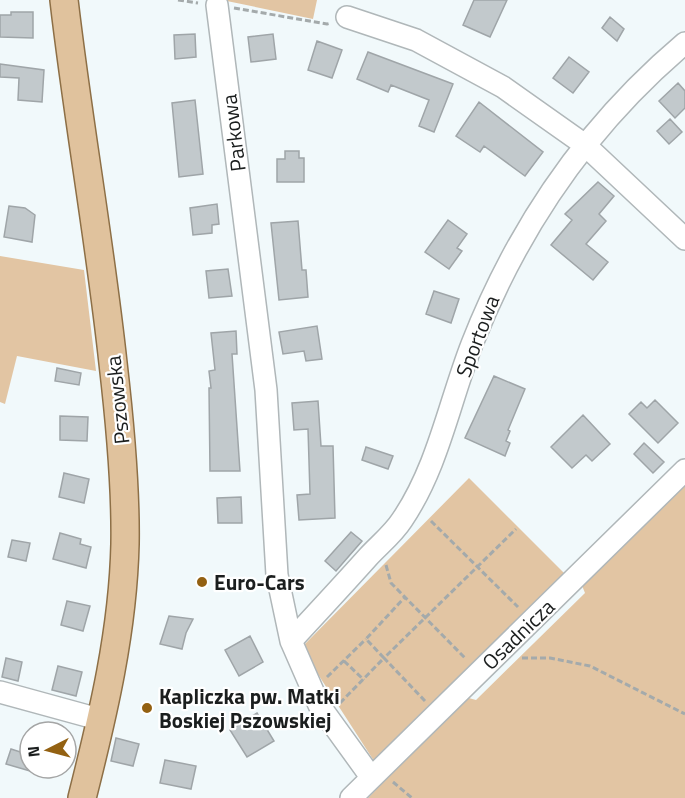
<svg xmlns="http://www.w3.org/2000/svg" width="685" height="798" font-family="'Titillium Web',sans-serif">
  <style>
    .green { fill: #e2c5a3 }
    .building { fill: #c2c9cc; stroke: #9fa5a8; stroke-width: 1.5 }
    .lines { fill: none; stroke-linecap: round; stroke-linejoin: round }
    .minor-casing { stroke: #b0b7b9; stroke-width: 24 }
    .major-casing { stroke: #8d6f46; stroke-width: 30 }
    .path { stroke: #a4aaab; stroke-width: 3; stroke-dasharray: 6 3; stroke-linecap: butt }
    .minor { stroke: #fff; stroke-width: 21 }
    .major { stroke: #e0c29d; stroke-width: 27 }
    .poi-dot { fill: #936112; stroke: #fff; stroke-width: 2 }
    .labels { text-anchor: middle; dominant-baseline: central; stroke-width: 4.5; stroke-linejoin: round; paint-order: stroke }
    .street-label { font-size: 21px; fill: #1b1e1e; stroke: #fff }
    .poi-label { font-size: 21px; font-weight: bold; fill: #1b1e1e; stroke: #fff; text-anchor: start }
  </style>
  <rect width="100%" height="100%" fill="#f1f9fb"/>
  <path class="green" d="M 222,0 L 317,0 L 313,19 Z
    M 0,256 L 84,270 L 96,371 L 17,356 L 5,404 L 0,402 Z
    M 685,472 L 685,798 L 368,798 L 465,697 L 476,700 L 585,593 L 581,583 Z
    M 469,478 L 567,576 L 380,760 L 374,761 L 301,648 Z"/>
  <path class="building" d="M 474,0 L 507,0 L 490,37 L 463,25 Z
    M 11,12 L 33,12 L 33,38 L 0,37 L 0,15 L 11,15 Z
    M 610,17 L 624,29 L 617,41 L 602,28 Z
    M 195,34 L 196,57 L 175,59 L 174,35 Z
    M 273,34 L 276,59 L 251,62 L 248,37 Z
    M 317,41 L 342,50 L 332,78 L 308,70 Z
    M 368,52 L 453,84 L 434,132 L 419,126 L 429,100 L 391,85 L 388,92 L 357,79 Z
    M 569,57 L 589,72 L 573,93 L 553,78 Z
    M 0,64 L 44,70 L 42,102 L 18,100 L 19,78 L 0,77 Z
    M 678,83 L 685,91 L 685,108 L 675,118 L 659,101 Z
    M 195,100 L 203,174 L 179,177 L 172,103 Z
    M 479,102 L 543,152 L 525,176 L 484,146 L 480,152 L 456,136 Z
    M 670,119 L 682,132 L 669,144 L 657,131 Z
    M 285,151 L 299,151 L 299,158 L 304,158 L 304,182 L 277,182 L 277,159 L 285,159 Z
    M 598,182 L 614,196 L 599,214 L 606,221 L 586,244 L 608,262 L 593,280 L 551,245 L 572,220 L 565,214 Z
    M 217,204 L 219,224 L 212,225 L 212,233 L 193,235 L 190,208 Z
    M 9,206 L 25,208 L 35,215 L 32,242 L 4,237 Z
    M 448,220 L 467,234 L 457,248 L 462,251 L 449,269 L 425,252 Z
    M 298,221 L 302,270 L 306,270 L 308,297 L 279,300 L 271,223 Z
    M 228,269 L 232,296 L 209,298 L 206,271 Z
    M 434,291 L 459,299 L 451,323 L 426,314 Z
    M 317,326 L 322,359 L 306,361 L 304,351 L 283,354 L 279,332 Z
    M 236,331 L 237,354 L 232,354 L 240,471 L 210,471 L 209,388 L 211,388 L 209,371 L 215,370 L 211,333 Z
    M 57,368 L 81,373 L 79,385 L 55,381 Z
    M 494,376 L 525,389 L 508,430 L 510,431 L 506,441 L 510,443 L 505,456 L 465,438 Z
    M 655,400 L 678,423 L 658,443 L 629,414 L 641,402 L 647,408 Z
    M 318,401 L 321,446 L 333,446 L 335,518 L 299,520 L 297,495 L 310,494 L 308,429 L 294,430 L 292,403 Z
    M 583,415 L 610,444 L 592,461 L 586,455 L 572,468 L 551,447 Z
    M 60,416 L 88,417 L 87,441 L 60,440 Z
    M 644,443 L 664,462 L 653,473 L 634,454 Z
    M 366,447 L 393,456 L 388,469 L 362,460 Z
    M 64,473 L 89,479 L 84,503 L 59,497 Z
    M 241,497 L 242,523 L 218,523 L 217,498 Z
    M 351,532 L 362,541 L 336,571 L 325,561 Z
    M 60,533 L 81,539 L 80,544 L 91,547 L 86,568 L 53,559 Z
    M 12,540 L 30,543 L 26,561 L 8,557 Z
    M 67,601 L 90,606 L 83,631 L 61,625 Z
    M 169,616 L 193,619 L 186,633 L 182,649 L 160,644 Z
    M 250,636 L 263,662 L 239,676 L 225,650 Z
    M 6,658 L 22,662 L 18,681 L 2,677 Z
    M 58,666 L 82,672 L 76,696 L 52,690 Z
    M 257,713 L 274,741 L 247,757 L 230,730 Z
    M 116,738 L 139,744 L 133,766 L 111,761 Z
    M 11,749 L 30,755 L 30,771 L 6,764 Z
    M 165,760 L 196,766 L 191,789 L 160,783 Z"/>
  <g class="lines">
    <g class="minor-casing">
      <path id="minor" d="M 217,5 L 266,390 L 277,575 L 291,641 L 319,705 L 371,777
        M 347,17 L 416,40 L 503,87 L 585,145 L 685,239
        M 291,641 C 317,613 343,585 368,557 C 379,545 393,534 402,520 C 438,467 449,403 472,344 C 518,227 589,124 685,43
        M 0,692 L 102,720
        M 351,798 L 685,470"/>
    </g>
    <g class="major-casing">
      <path id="major" d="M 64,0 C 78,121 100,242 113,363 C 120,423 126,484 125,544 C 123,631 103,715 82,798"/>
    </g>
    <path class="path" d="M 178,0 L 198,3
      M 234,8 L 327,24 L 331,23
      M 431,521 L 518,607
      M 386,565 L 391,583 L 466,659
      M 522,658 L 550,658 L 590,666 L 685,714
      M 344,661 L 364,680
      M 327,677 L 366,639
      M 425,701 L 384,658 L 516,529
      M 340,703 L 384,658 L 366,639 L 405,597
      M 393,782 L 412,798"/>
    <use href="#minor" class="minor"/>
    <use href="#major" class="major"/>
  </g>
  <g class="poi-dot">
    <circle cx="202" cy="582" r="6"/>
    <circle cx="147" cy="708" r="6"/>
  </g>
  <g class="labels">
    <g class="street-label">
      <text transform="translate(233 133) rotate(-97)">Parkowa</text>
      <text transform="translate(477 336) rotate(-69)">Sportowa</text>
      <text transform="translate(117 400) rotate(-96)">Pszowska</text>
      <text transform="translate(518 634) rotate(-44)">Osadnicza</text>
    </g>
    <g class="poi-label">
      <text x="214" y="582">Euro-Cars</text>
      <text x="159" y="696">Kapliczka pw. Matki<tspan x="159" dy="24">Boskiej Pszowskiej</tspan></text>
    </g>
  </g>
  <g transform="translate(48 750) rotate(264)"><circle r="28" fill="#ffffff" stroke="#a4a5a5" stroke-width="1.5"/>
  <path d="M0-4.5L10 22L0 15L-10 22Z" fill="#936112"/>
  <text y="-9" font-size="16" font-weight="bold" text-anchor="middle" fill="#1b1e1e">N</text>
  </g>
</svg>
